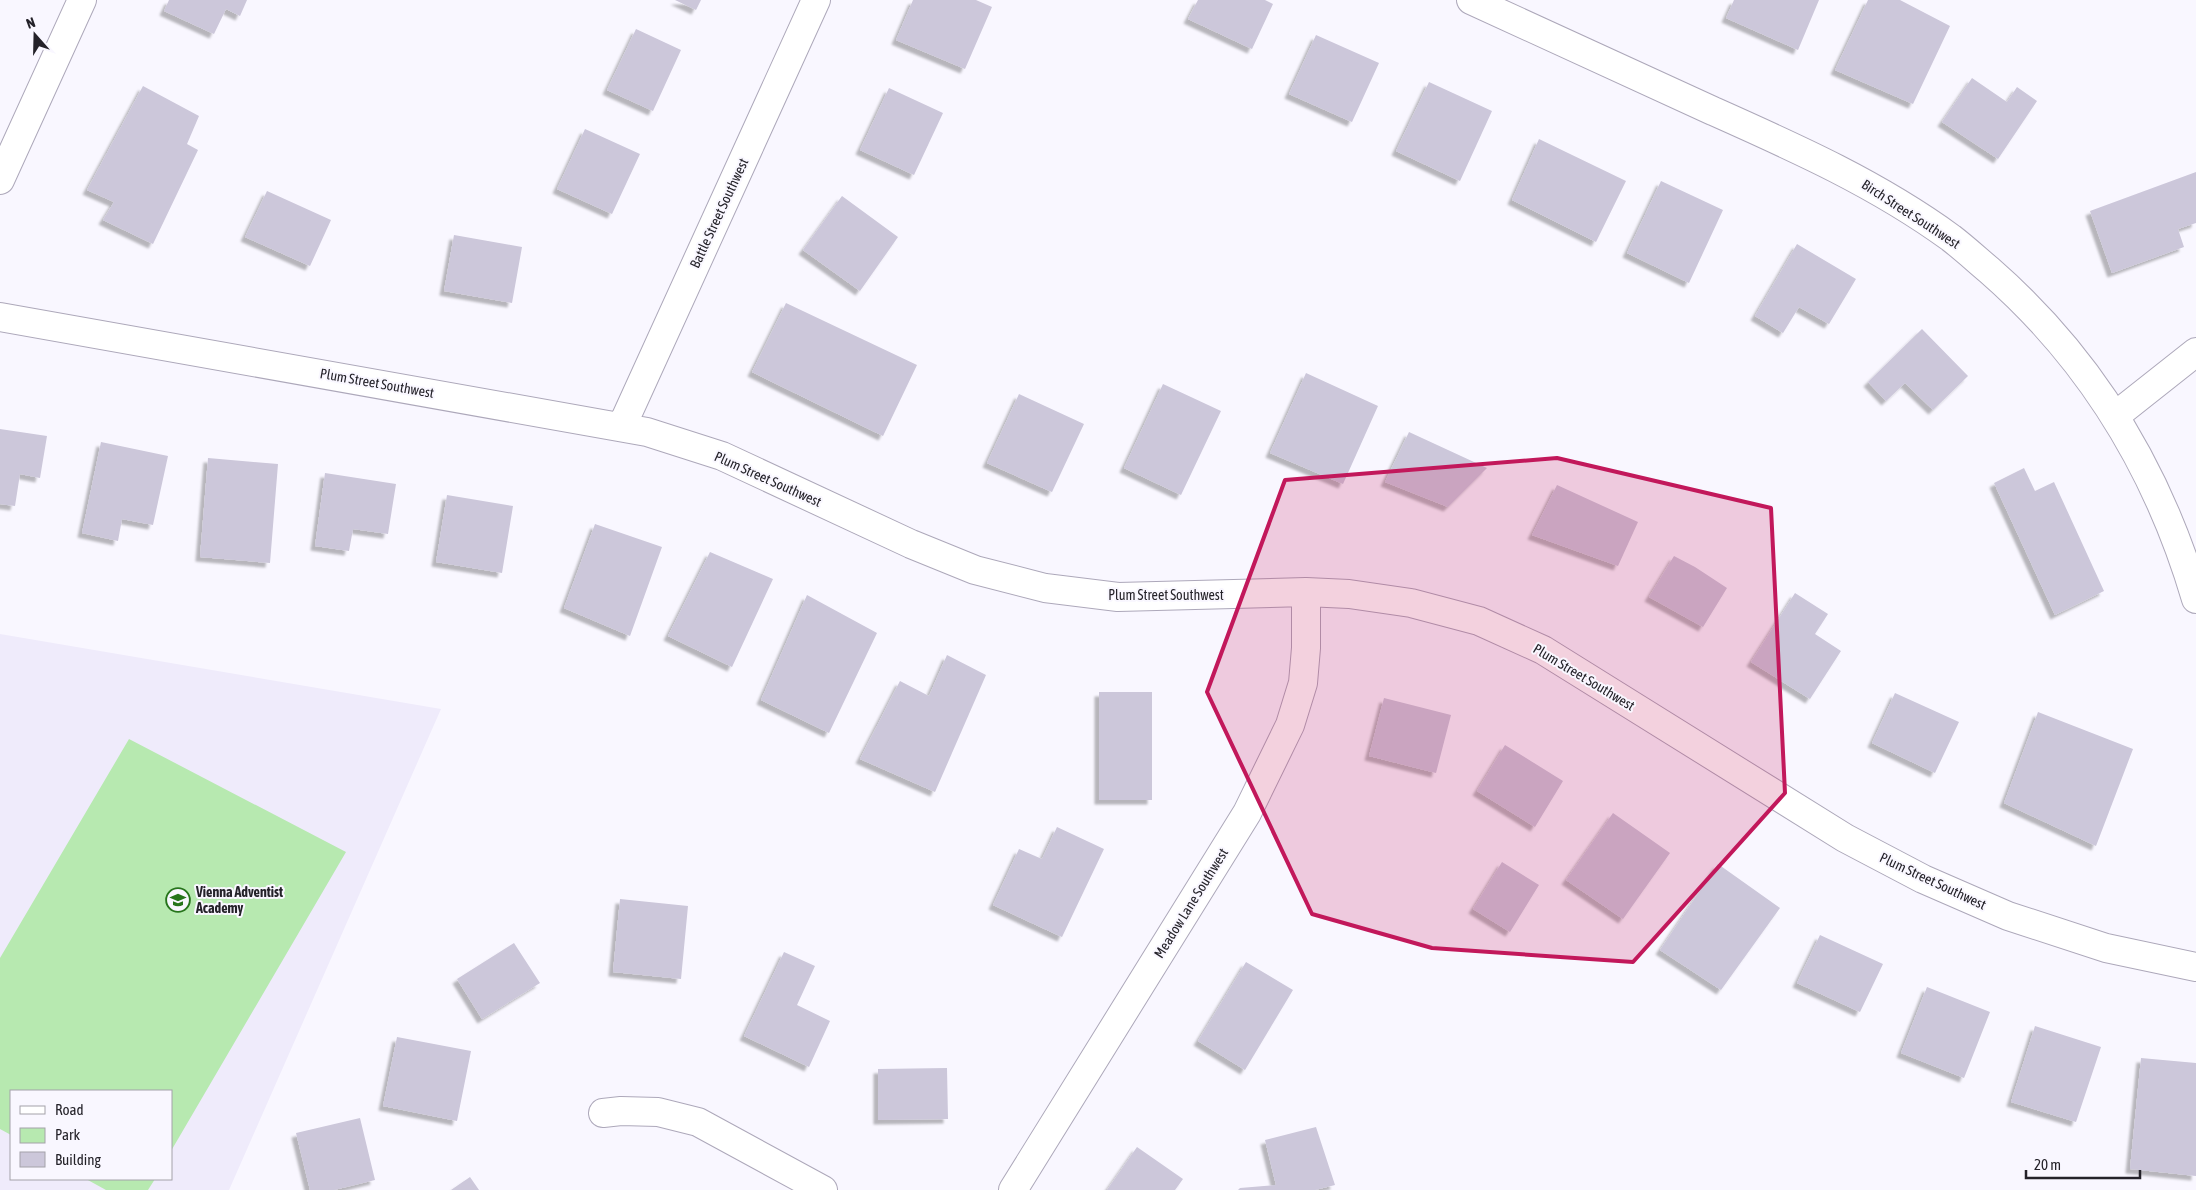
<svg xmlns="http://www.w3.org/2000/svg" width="2196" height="1190" font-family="'Asap Condensed',sans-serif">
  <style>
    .built { fill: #efebfb; fill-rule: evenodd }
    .green { fill: #b7e9b0 }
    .building { fill: #ccc7da; filter: url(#shadow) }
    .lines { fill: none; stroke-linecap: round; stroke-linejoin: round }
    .street-casing { stroke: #ada8ba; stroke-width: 30 }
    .street { stroke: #fff; stroke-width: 28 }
    .marked { fill: #c2185b; fill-opacity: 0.2; stroke: #c2185b; stroke-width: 4; stroke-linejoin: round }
    .labels { text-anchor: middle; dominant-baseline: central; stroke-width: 4; stroke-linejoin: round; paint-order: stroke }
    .street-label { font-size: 14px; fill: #242229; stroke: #f9f7ff }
    .poi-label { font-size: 14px; font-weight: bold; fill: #242229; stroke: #f9f7ff; text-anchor: start }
  </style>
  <defs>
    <filter id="shadow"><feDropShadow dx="-4.5" dy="4.5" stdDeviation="1" flood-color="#0004"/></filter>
  </defs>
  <rect width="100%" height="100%" fill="#f9f7ff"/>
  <path class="built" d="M 0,634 L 441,709 L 229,1190 L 0,1190 ZM 11,1091 L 171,1091 L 171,1179 L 11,1179 Z"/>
  <path class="green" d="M 129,739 L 346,852 L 171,1151 L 171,1091 L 11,1091 L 11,1135 L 0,1129 L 0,958 Z
    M 86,1179 L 155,1179 L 148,1190 L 106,1190 Z"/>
  <path class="building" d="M 169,0 L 247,0 L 240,16 L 226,9 L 214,34 L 164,11 Z
    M 675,0 L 701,0 L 696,10 Z
    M 913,0 L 976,0 L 992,7 L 965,69 L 896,40 Z
    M 1198,0 L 1265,0 L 1273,4 L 1252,49 L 1188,19 Z
    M 1734,0 L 1819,0 L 1798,50 L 1726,18 Z
    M 1868,0 L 1900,0 L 1950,26 L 1913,104 L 1835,70 Z
    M 636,29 L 681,50 L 653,111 L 607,90 Z
    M 1316,35 L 1379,63 L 1352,122 L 1289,94 Z
    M 1972,78 L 2007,102 L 2017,87 L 2037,101 L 1998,159 L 1942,122 Z
    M 1429,82 L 1492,111 L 1460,181 L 1396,151 Z
    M 143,86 L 199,116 L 187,144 L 198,150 L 153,244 L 103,220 L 114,202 L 87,190 Z
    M 889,88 L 943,113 L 914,175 L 860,150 Z
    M 585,129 L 640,154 L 612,214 L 557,189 Z
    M 1539,139 L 1626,181 L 1596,242 L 1512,200 Z
    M 2196,172 L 2196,223 L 2178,229 L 2184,247 L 2112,273 L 2090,211 Z
    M 1661,181 L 1723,210 L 1689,283 L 1627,253 Z
    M 267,191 L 331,220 L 310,266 L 245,237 Z
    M 842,196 L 898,237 L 860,291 L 803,250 Z
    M 454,235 L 522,247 L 512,303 L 444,291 Z
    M 1797,244 L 1856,279 L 1829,324 L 1799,307 L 1783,333 L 1755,316 Z
    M 786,303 L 917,365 L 883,436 L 752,372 Z
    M 1922,329 L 1968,376 L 1933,410 L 1905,383 L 1886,401 L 1868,382 Z
    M 1306,373 L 1378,406 L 1343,484 L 1270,453 Z
    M 1163,384 L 1221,411 L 1181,495 L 1124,468 Z
    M 1019,394 L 1084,424 L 1052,492 L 987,463 Z
    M 0,429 L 47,436 L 40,478 L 20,474 L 15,506 L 0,504 Z
    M 1409,432 L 1487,468 L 1448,507 L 1385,482 Z
    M 101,442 L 168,456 L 153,525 L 122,519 L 118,541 L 82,533 Z
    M 208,458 L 278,464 L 270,563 L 200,557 Z
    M 2024,468 L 2035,491 L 2054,482 L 2104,591 L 2055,615 L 1994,483 Z
    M 325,473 L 396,484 L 388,534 L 353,529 L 349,551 L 315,546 Z
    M 1557,485 L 1638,522 L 1618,566 L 1532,535 Z
    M 447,495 L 513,506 L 502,573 L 436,562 Z
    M 595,524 L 662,547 L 630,636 L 564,608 Z
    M 710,552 L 773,579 L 732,667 L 668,636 Z
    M 1674,556 L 1695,567 L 1727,588 L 1703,627 L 1649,597 Z
    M 1795,593 L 1828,614 L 1815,634 L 1841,651 L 1810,699 L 1751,662 Z
    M 807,595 L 877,633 L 829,733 L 761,700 Z
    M 947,655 L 986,675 L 935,792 L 860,759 L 900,681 L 929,696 Z
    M 1099,692 L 1152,692 L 1152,800 L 1099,800 Z
    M 1895,693 L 1959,722 L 1935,773 L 1872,743 Z
    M 1384,698 L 1451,715 L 1436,773 L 1369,756 Z
    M 2038,712 L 2133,749 L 2096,846 L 2004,803 Z
    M 1505,745 L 1563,781 L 1535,827 L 1477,791 Z
    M 1613,813 L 1670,853 L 1623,919 L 1566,880 Z
    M 1057,827 L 1104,849 L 1062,937 L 993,905 L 1019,849 L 1042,859 Z
    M 1502,862 L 1539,885 L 1510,932 L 1473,909 Z
    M 1718,864 L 1780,908 L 1721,990 L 1660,950 Z
    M 620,899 L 688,906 L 681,979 L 613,972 Z
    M 1820,935 L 1883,964 L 1860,1012 L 1797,983 Z
    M 514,943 L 540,983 L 482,1019 L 457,979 Z
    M 784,952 L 815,966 L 797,1005 L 830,1021 L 809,1067 L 744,1036 Z
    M 1246,962 L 1293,990 L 1245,1070 L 1198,1041 Z
    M 1927,987 L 1990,1012 L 1964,1078 L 1901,1053 Z
    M 2035,1026 L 2101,1047 L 2076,1122 L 2011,1102 Z
    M 397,1037 L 471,1051 L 457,1121 L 383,1106 Z
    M 2141,1058 L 2196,1063 L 2196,1176 L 2130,1169 Z
    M 947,1068 L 948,1119 L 878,1120 L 878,1069 Z
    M 360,1118 L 375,1180 L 334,1190 L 310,1190 L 296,1133 Z
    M 1316,1127 L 1335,1185 L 1315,1190 L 1238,1190 L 1240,1188 L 1276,1185 L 1265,1140 Z
    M 1137,1147 L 1183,1179 L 1175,1190 L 1107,1190 Z
    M 470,1177 L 479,1190 L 451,1190 Z"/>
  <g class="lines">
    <g class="street-casing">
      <path id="street" d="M 1471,0 C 1551,37 1632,74 1713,111 C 1796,148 1877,184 1951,238 C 1964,248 1976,259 1989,270 C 2091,359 2158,470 2196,599
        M 0,180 L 82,0
        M 0,317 L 647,432 L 722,456 L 911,544 L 975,570 L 1045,588 L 1118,597 L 1306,592 L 1349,594 L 1411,603 L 1479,621 L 1543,650 L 1845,838 L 1923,879 L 2008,916 L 2106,948 L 2196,967
        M 2115,416 L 2196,352
        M 622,426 L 816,0
        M 603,1113 L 621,1111 L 658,1112 L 698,1122 L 823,1190
        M 1013,1190 L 1247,813 L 1290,725 L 1303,683 L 1306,648 L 1306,592"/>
    </g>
    <use href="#street" class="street"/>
  </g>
  <path class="marked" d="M 1557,458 L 1771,508 L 1785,793 L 1633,962 L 1432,948 L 1312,914 L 1207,692 L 1285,480 Z"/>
  <defs>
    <g id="school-ring" transform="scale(1.25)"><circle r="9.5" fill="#f9f7ff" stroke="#26741b" stroke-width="1.5"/><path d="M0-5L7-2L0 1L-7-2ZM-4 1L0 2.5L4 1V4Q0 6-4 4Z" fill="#26741b"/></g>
  </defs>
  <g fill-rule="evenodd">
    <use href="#school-ring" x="178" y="900"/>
  </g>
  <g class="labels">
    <g class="street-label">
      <text transform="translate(719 213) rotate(-65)">Battle Street Southwest</text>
      <text transform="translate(1911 214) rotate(33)">Birch Street Southwest</text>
      <text transform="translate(377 383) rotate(10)">Plum Street Southwest</text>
      <text transform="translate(768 479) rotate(24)">Plum Street Southwest</text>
      <text x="1166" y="595">Plum Street Southwest</text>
      <text transform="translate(1584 677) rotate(31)">Plum Street Southwest</text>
      <text transform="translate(1933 881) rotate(25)">Plum Street Southwest</text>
      <text transform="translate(1191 903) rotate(-58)">Meadow Lane Southwest</text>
    </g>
    <g class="poi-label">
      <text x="196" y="892">Vienna Adventist<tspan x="196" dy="16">Academy</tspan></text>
    </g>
  </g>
  <rect x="10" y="1090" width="162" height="90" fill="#f9f7ff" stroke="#a4a2a9"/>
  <rect x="20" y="1106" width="25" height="8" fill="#ffffff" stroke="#a4a2a9"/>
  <text x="55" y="1115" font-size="15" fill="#242229">Road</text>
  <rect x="20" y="1128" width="25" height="15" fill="#b7e9b0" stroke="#a4a2a9"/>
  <text x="55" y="1140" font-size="15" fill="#242229">Park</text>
  <rect x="20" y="1152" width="25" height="15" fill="#ccc7da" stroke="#a4a2a9"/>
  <text x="55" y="1165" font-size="15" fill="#242229">Building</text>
  <g transform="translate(35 35) rotate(340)" stroke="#f9f7ff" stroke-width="4" paint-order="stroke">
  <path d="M0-4L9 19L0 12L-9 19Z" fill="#242229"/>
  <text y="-8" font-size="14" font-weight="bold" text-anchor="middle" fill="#242229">N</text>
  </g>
  <path d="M2026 1170v8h114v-8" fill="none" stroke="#242229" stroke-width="2.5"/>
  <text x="2034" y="1170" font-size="15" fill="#242229" stroke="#f9f7ff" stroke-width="4" paint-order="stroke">20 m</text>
</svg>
